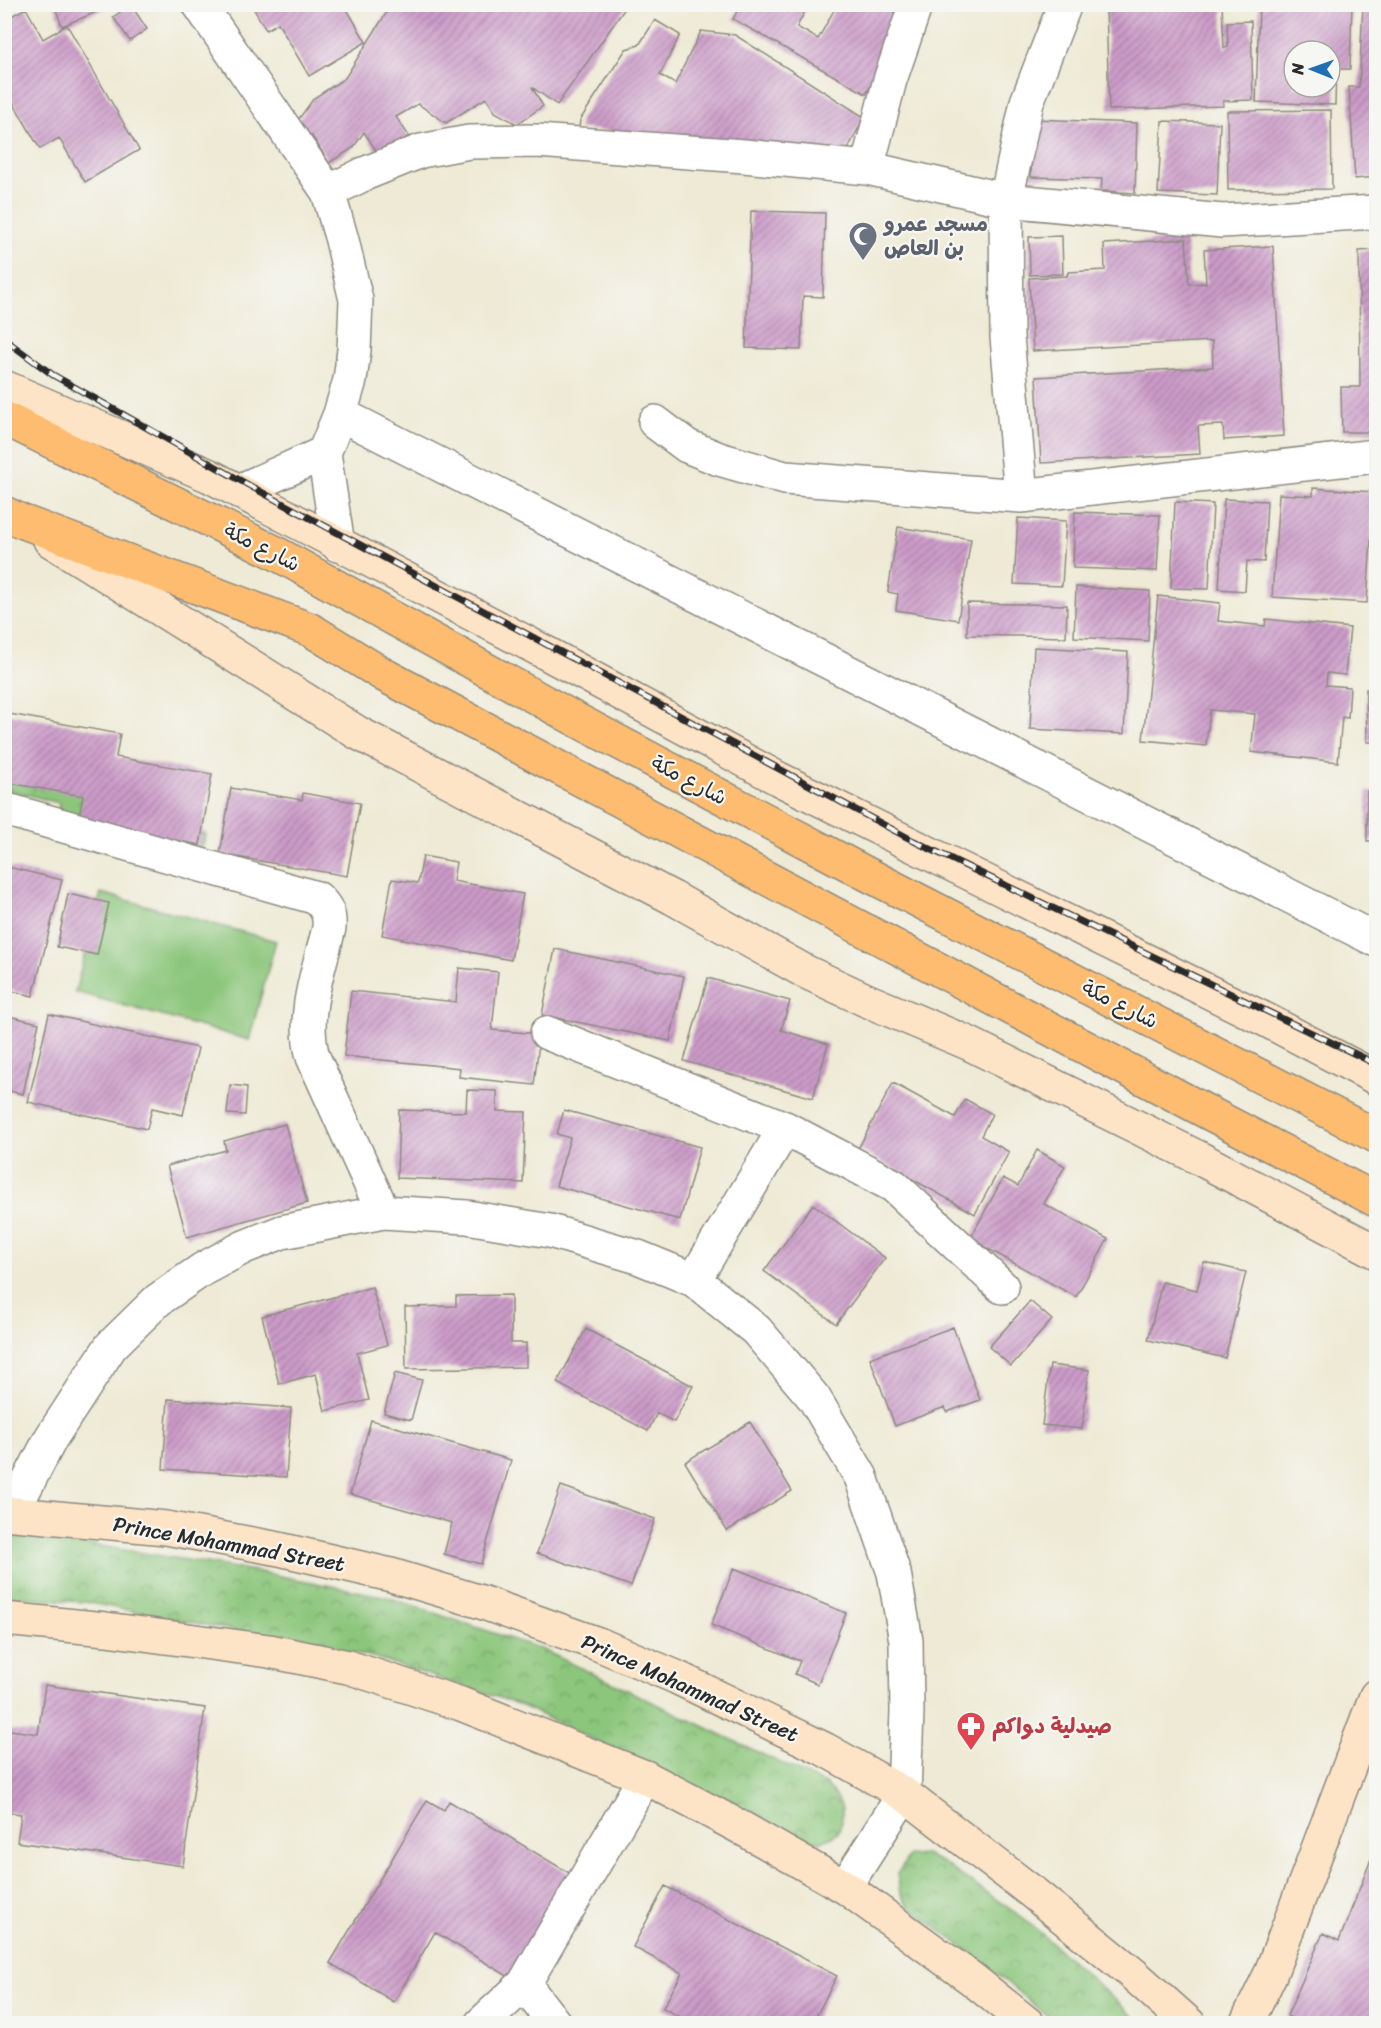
<svg xmlns="http://www.w3.org/2000/svg" width="1381" height="2028" font-family="Sriracha,'Playpen Sans Arabic',sans-serif">
  <style>
    .park { fill: url(#park-crowns); stroke: #5c7853; stroke-width: 1.5 }
    .pitch { fill: #8cc67b; stroke: #5c7853; stroke-width: 1.5 }
    .building { fill: url(#building-hatch); fill-rule: evenodd }
    .lines { fill: none; stroke-linecap: round; stroke-linejoin: round }
    .street-casing { stroke: #8c8a80; stroke-width: 36 }
    .secondary-casing { stroke: #8c8a80; stroke-width: 36 }
    .primary-casing { stroke: #8c8a80; stroke-width: 36 }
    .street { stroke: #fff; stroke-width: 33 }
    .secondary { stroke: #fee4c6; stroke-width: 33 }
    .primary { stroke: #fdbc70; stroke-width: 33 }
    .rail-casing { stroke: #2b2b2b; stroke-width: 7 }
    .rail { stroke: #f6f6f2; stroke-width: 4.5; stroke-dasharray: 14; stroke-linecap: butt }
    .labels { text-anchor: middle; dominant-baseline: central; stroke-width: 4.5; stroke-linejoin: round; paint-order: stroke }
    .worship-label { font-size: 21px; font-weight: bold; fill: #5b616d; stroke: #f6f6f2; text-anchor: start }
    .street-label { font-size: 21px; fill: #2b2b2b; stroke: #f6f6f2 }
    .health-label { font-size: 21px; font-weight: bold; fill: #be3a42; stroke: #f6f6f2; text-anchor: start }
  </style>
  <defs>
    <pattern id="park-crowns" width="20" height="18" patternUnits="userSpaceOnUse" patternTransform="scale(1.5)"><rect width="20" height="18" fill="#8cc67b"/><path d="M2 6a3 3 0 1 1 6 0M12 15a3 3 0 1 1 6 0" fill="none" stroke="#73a165"/></pattern>
    <pattern id="building-hatch" width="6" height="6" patternUnits="userSpaceOnUse" patternTransform="scale(1.5)"><rect width="6" height="6" fill="#cc9bc9"/><path d="M-1 1l2-2M0 6l6-6M5 7l2-2" fill="none" stroke="#a67fa3"/></pattern>
  </defs>
  <rect width="100%" height="100%" fill="#f6f6f2"/>
  <filter id="ink" filterUnits="userSpaceOnUse"><feTurbulence type="fractalNoise" baseFrequency=".0167" numOctaves="2"/><feDisplacementMap in="SourceGraphic" scale="12" xChannelSelector="R" yChannelSelector="G"/><feConvolveMatrix kernelMatrix="1 2 1 2 8 2 1 2 1" color-interpolation-filters="sRGB"/></filter>
  <filter id="wash" filterUnits="userSpaceOnUse"><feTurbulence type="fractalNoise" baseFrequency=".008" numOctaves="4" result="noise"/><feDisplacementMap in="SourceGraphic" scale="24" xChannelSelector="R" yChannelSelector="G"/><feGaussianBlur stdDeviation="1.35" result="paint"/><feColorMatrix in="noise" values="0 0 0 0 0 0 0 0 0 0 0 0 0 0 0 0 0 1.4 0 .05"/><feComposite in="paint" operator="in"/></filter>
  <g filter="url(#wash)">
    <rect width="100%" height="100%" fill="#eeead5"/>
    <path class="park" d="M 4,759 L 99,784 L 95,803 L 206,834 L 199,857 L 57,816 L 59,803 L 5,789 Z
      M 4,1536 L 93,1545 L 255,1571 L 387,1597 L 541,1649 L 825,1784 C 842,1801 847,1809 838,1833 L 820,1842 L 792,1833 L 518,1704 L 370,1656 L 85,1602 L 5,1596 Z
      M 926,1855 L 941,1862 L 1025,1919 L 1141,2023 L 1056,2023 L 986,1965 L 909,1907 L 900,1893 L 897,1874 L 909,1856 Z"/>
    <path class="pitch" d="M 101,893 L 276,941 L 249,1040 L 75,992 Z"/>
    <g id="blocks">
      <path class="building" d="M 54,4 L 114,4 L 114,5 L 62,26 Z
        M 251,4 L 344,4 L 366,42 L 309,76 L 278,23 L 266,30 Z
        M 392,4 L 628,4 L 557,105 L 532,87 L 543,106 L 517,124 L 495,112 L 486,98 L 446,123 L 418,104 L 396,117 L 409,136 L 379,155 L 364,132 L 353,148 L 329,163 L 312,136 L 295,124 L 314,98 L 345,78 Z
        M 741,4 L 798,4 L 806,9 L 797,27 L 818,39 L 834,10 L 825,4 L 905,4 L 898,36 L 866,94 L 733,19 Z
        M 1106,4 L 1222,4 L 1224,48 L 1228,47 L 1227,22 L 1251,21 L 1253,100 L 1223,101 L 1223,106 L 1109,110 Z
        M 1259,4 L 1352,4 L 1350,69 L 1336,69 L 1335,105 L 1256,102 ZM 1294,51 L 1330,51 L 1330,87 L 1294,87 Z
        M 1363,4 L 1376,4 L 1376,177 L 1355,179 L 1349,87 L 1359,87 Z
        M 131,5 L 147,29 L 130,41 L 113,17 Z
        M 26,8 L 43,39 L 67,25 L 139,150 L 85,182 L 59,138 L 40,149 L 4,87 L 4,20 Z
        M 655,20 L 680,35 L 660,75 L 675,84 L 701,31 L 735,35 L 864,117 L 843,159 L 579,128 L 580,120 L 626,49 L 639,45 Z
        M 1331,110 L 1332,189 L 1228,190 L 1227,111 Z
        M 1033,119 L 1137,123 L 1135,193 L 1101,191 L 1102,179 L 1031,177 Z
        M 1162,121 L 1220,123 L 1217,195 L 1158,193 Z
        M 751,211 L 825,213 L 823,297 L 803,296 L 801,350 L 746,348 Z
        M 1062,236 L 1063,274 L 1030,275 L 1029,237 Z
        M 1186,239 L 1189,284 L 1206,283 L 1204,250 L 1273,246 L 1284,436 L 1224,440 L 1223,425 L 1198,426 L 1200,454 L 1041,463 L 1036,377 L 1213,367 L 1212,341 L 1033,351 L 1029,278 L 1067,276 L 1068,272 L 1105,270 L 1104,244 Z
        M 1376,250 L 1376,432 L 1342,432 L 1341,387 L 1360,387 L 1359,251 Z
        M 1313,488 L 1374,492 L 1367,603 L 1272,597 L 1279,494 L 1313,496 Z
        M 1224,499 L 1267,501 L 1264,562 L 1247,561 L 1245,591 L 1219,589 Z
        M 1175,502 L 1213,504 L 1209,589 L 1171,588 Z
        M 1075,512 L 1160,515 L 1157,571 L 1073,568 Z
        M 1018,518 L 1066,521 L 1062,586 L 1014,584 Z
        M 898,527 L 971,539 L 958,620 L 896,610 L 898,594 L 888,592 Z
        M 1076,587 L 1150,591 L 1148,641 L 1074,637 Z
        M 1158,596 L 1220,603 L 1218,621 L 1265,626 L 1266,619 L 1350,628 L 1345,675 L 1327,673 L 1326,685 L 1350,687 L 1348,718 L 1342,717 L 1338,762 L 1251,752 L 1255,714 L 1210,710 L 1206,746 L 1143,740 Z
        M 967,603 L 1067,605 L 1066,637 L 967,635 Z
        M 1373,628 L 1376,628 L 1376,682 L 1373,682 Z
        M 1034,647 L 1128,652 L 1124,734 L 1030,729 Z
        M 1366,689 L 1376,689 L 1376,742 L 1367,742 Z
        M 4,713 L 120,734 L 116,757 L 212,774 L 200,845 L 78,822 L 83,796 L 4,782 Z
        M 231,788 L 302,800 L 303,793 L 360,803 L 347,876 L 220,854 Z
        M 1367,791 L 1376,791 L 1376,841 L 1367,841 Z
        M 423,856 L 456,862 L 453,881 L 523,894 L 511,960 L 382,935 L 392,879 L 418,883 Z
        M 4,866 L 62,880 L 33,996 L 4,989 Z
        M 68,894 L 109,903 L 97,955 L 57,947 Z
        M 555,949 L 684,976 L 670,1041 L 542,1015 Z
        M 459,968 L 498,972 L 492,1030 L 540,1034 L 534,1085 L 459,1077 L 460,1068 L 344,1056 L 351,991 L 456,1002 Z
        M 708,978 L 790,1001 L 781,1030 L 828,1044 L 813,1098 L 684,1061 Z
        M 49,1014 L 198,1048 L 183,1115 L 152,1108 L 147,1129 L 28,1102 Z
        M 4,1015 L 39,1023 L 23,1094 L 4,1090 Z
        M 893,1083 L 955,1117 L 965,1099 L 992,1114 L 981,1136 L 1009,1152 L 975,1214 L 858,1149 Z
        M 230,1085 L 247,1087 L 245,1115 L 227,1114 Z
        M 467,1090 L 497,1091 L 497,1111 L 526,1112 L 523,1183 L 397,1178 L 399,1110 L 466,1112 Z
        M 564,1110 L 700,1147 L 680,1220 L 556,1186 L 570,1138 L 557,1134 Z
        M 285,1124 L 307,1203 L 187,1237 L 167,1166 L 226,1150 L 224,1141 Z
        M 1037,1150 L 1065,1166 L 1044,1204 L 1108,1239 L 1076,1297 L 970,1239 L 1003,1178 L 1018,1186 Z
        M 813,1204 L 885,1258 L 836,1324 L 764,1271 Z
        M 1204,1262 L 1246,1272 L 1225,1358 L 1148,1340 L 1162,1282 L 1197,1290 Z
        M 372,1287 L 387,1345 L 357,1353 L 369,1400 L 325,1411 L 316,1374 L 279,1384 L 262,1316 Z
        M 511,1295 L 511,1343 L 526,1343 L 526,1367 L 406,1369 L 405,1307 L 456,1306 L 456,1296 Z
        M 1030,1301 L 1052,1320 L 1011,1366 L 989,1347 Z
        M 953,1327 L 980,1400 L 947,1412 L 945,1407 L 895,1426 L 870,1358 Z
        M 586,1329 L 693,1386 L 674,1422 L 657,1413 L 648,1431 L 557,1383 Z
        M 1050,1365 L 1089,1370 L 1082,1429 L 1042,1425 Z
        M 395,1373 L 422,1380 L 411,1420 L 384,1413 Z
        M 168,1399 L 291,1408 L 286,1477 L 163,1469 Z
        M 371,1420 L 511,1460 L 481,1564 L 444,1554 L 452,1523 L 350,1494 Z
        M 750,1422 L 792,1491 L 727,1531 L 685,1462 Z
        M 561,1486 L 655,1519 L 631,1586 L 537,1553 Z
        M 734,1568 L 846,1613 L 818,1684 L 795,1674 L 800,1661 L 711,1625 Z
        M 45,1685 L 205,1708 L 183,1866 L 17,1842 L 21,1814 L 4,1812 L 6,1776 L 4,1776 L 4,1729 L 38,1734 Z
        M 427,1800 L 444,1810 L 449,1801 L 576,1877 L 514,1980 L 435,1932 L 394,2002 L 330,1963 Z
        M 1375,1849 L 1376,1849 L 1376,2024 L 1306,2024 L 1287,2016 L 1323,1933 L 1339,1941 Z
        M 665,1886 L 837,1976 L 812,2024 L 693,2024 L 663,2008 L 682,1973 L 633,1947 Z"/>
    </g>
  </g>
  <g filter="url(#ink)">
    <use href="#blocks" fill-opacity="0" stroke="#8c8a80" stroke-width="1.5"/>
    <g class="lines">
      <g class="street-casing">
        <path id="street" d="M 199,4 L 328,192
          M 867,168 L 890,80 L 916,4
          M 340,414 L 1376,940
          M 655,422 L 687,446 L 719,459 L 785,478 L 1021,496 L 1376,456
          M 239,491 L 324,453
          M 1021,496 L 1007,337 L 1006,200 L 1027,102 L 1065,4
          M 338,545 L 324,453 L 340,414 L 350,380 L 354,350 L 356,300 L 342,240 L 328,192 L 364,174 L 421,151 L 469,142 L 537,141 L 744,156 L 867,168 L 1006,200 L 1222,221 L 1376,212
          M 4,809 L 317,898 C 327,908 330,914 329,928 C 319,970 301,1014 313,1057 L 383,1212
          M 547,1033 L 785,1128 L 894,1186 L 1002,1287
          M 694,1280 L 785,1128
          M 12,1513 L 51,1438 L 111,1346 L 158,1300 L 203,1269 L 244,1247 L 282,1232 L 383,1212 L 467,1217 L 550,1231 L 638,1257 L 694,1280 L 756,1330 L 814,1398 L 861,1477 L 894,1573 L 906,1641 L 907,1711 L 904,1794 L 845,1887
          M 524,1984 L 555,2024
          M 481,2024 L 524,1984 L 645,1777"/>
      </g>
      <g class="secondary-casing">
        <path id="secondary" d="M 4,387 L 210,476 L 548,654 L 779,779 L 1268,1021 L 1376,1078
          M 50,540 L 358,733 L 673,898 L 806,972 L 866,1000 L 968,1043 L 1197,1157 L 1376,1252
          M 4,1513 L 166,1528 L 279,1549 L 391,1575 L 481,1602 L 598,1644 L 676,1677 L 824,1749 L 904,1794 L 1032,1892 L 1133,1974 L 1189,2024
          M 4,1619 L 106,1629 L 269,1651 L 348,1667 L 461,1704 L 645,1777 L 738,1826 L 845,1887 L 972,1979 L 1028,2024
          M 1246,2024 L 1270,1975 L 1376,1696"/>
      </g>
      <g class="primary-casing">
        <path id="primary" d="M 4,418 L 272,551 L 575,719 L 867,874 L 1376,1136
          M 4,513 L 21,521 L 311,630 L 384,675 L 1209,1113 L 1376,1200"/>
      </g>
      <use href="#street" class="street"/>
      <use href="#secondary" class="secondary"/>
      <use href="#primary" class="primary"/>
      <g class="rail-casing">
        <path id="rail" d="M 4,339 L 53,375 L 252,487 L 914,841 L 1376,1064"/>
      </g>
      <use href="#rail" class="rail"/>
    </g>
  </g>
  <defs>
    <g id="mosque-pin" transform="scale(1.5)"><path d="M0 17L-7.5 6A9.5 9.5 0 1 1 7.5 6Z" fill="#6b7280" stroke="#f6f6f2"/><path d="M3.5-4.9A6 6 0 1 0 3.5 4.9A5 5 0 1 1 3.5-4.9Z" fill="#fff"/></g>
    <g id="pharmacy-pin" transform="scale(1.5)"><path d="M0 17L-7.5 6A9.5 9.5 0 1 1 7.5 6Z" fill="#e0444e" stroke="#f6f6f2"/><path d="M-2-6h4v4h4v4h-4v4h-4v-4h-4v-4h4Z" fill="#fff"/></g>
  </defs>
  <g fill-rule="evenodd">
    <use href="#mosque-pin" x="863" y="236"/>
    <use href="#pharmacy-pin" x="971" y="1726"/>
  </g>
  <g class="labels">
    <g class="worship-label">
      <text x="884" y="224">مسجد عمرو<tspan x="884" dy="24">بن العاص</tspan></text>
    </g>
    <g class="street-label">
      <text transform="translate(262 547) rotate(27)">شارع مكة</text>
      <text transform="translate(689 780) rotate(28)">شارع مكة</text>
      <text transform="translate(1120 1004) rotate(27)">شارع مكة</text>
      <text transform="translate(229 1544) rotate(10)">Prince Mohammad Street</text>
      <text transform="translate(690 1688) rotate(24)">Prince Mohammad Street</text>
    </g>
    <g class="health-label">
      <text x="992" y="1726">صيدلية دواكم</text>
    </g>
  </g>
  <rect width="1381" height="2028" fill="none" stroke="#f6f6f2" stroke-width="24"/>
  <g transform="translate(1312 69) rotate(271)"><circle r="28" fill="#f6f6f2" stroke="#a5a5a2" stroke-width="1.5"/>
  <path d="M0-4.5L10 22L0 15L-10 22Z" fill="#1f6fb2"/>
  <text y="-9" font-size="16" font-weight="bold" text-anchor="middle" fill="#2b2b2b">N</text>
  </g>
</svg>
